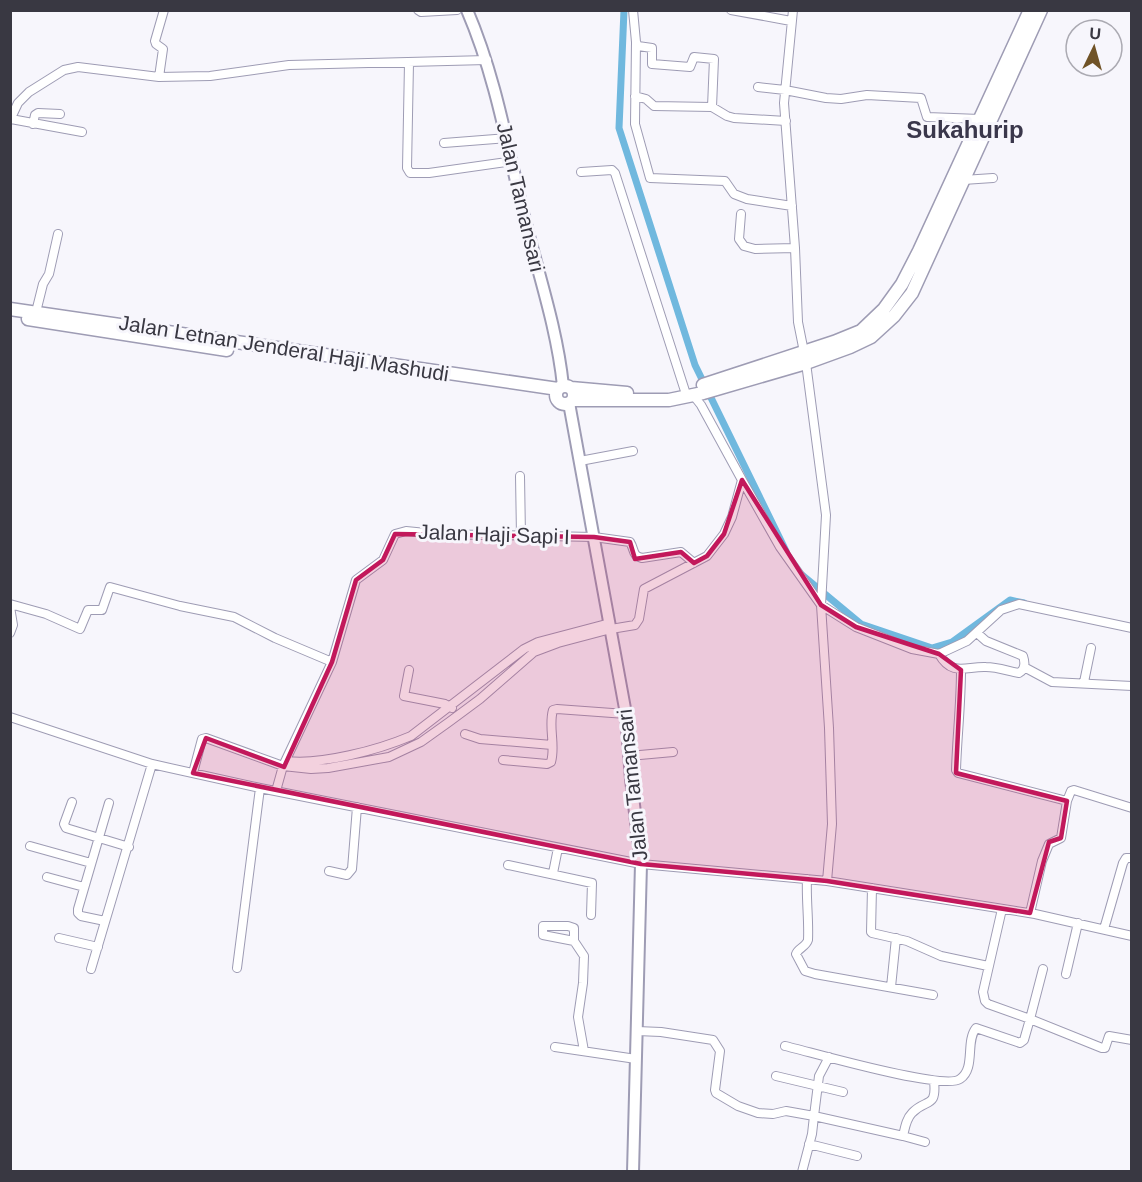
<svg xmlns="http://www.w3.org/2000/svg" width="1142" height="1182" font-family="Arial,sans-serif">
  <style>
    .lines { fill: none; stroke-linecap: round; stroke-linejoin: round }
    .canal { stroke: #70b8de; stroke-width: 7 }
    .minor-casing { stroke: #9e9cb4; stroke-width: 10 }
    .secondary-casing { stroke: #9e9cb4; stroke-width: 14 }
    .primary-casing { stroke: #9e9cb4; stroke-width: 15 }
    .minor { stroke: #fff; stroke-width: 8 }
    .secondary { stroke: #fff; stroke-width: 10 }
    .primary { stroke: #fff; stroke-width: 12 }
    .marked { fill: #c2185b; fill-opacity: 0.2; stroke: #c2185b; stroke-width: 4.5; stroke-linejoin: round }
    .labels { text-anchor: middle; dominant-baseline: central; stroke-width: 6; stroke-linejoin: round; paint-order: stroke }
    .street-label { font-size: 21px; fill: #393842; stroke: #f7f6fc }
    .quarter-label { font-size: 24px; font-weight: bold; fill: #3a374b; stroke: #f7f6fc }
  </style>
  <rect width="100%" height="100%" fill="#f7f6fc"/>
  <g class="lines">
    <path class="canal" d="M 624,10 L 619,128 L 695,365 L 786,551
      M 802,575 L 861,624 L 932,648 L 952,642 L 1010,600 L 1024,603"/>
    <g class="minor-casing">
      <path id="minor" d="M 418,10 L 421,12 L 457,10
        M 633,10 L 636,42 L 638,46 L 652,48 L 652,64 L 690,67 L 694,57 L 714,59 L 712,107
        M 731,10 L 791,21
        M 793,10 L 784,103 L 795,248 L 798,322 L 804,352
        M 636,42 L 635,124 L 650,178 L 725,181 L 734,194 L 747,199 L 792,206
        M 409,63 L 407,168 L 410,173 L 429,173 L 513,161
        M 159,77 L 163,49 L 156,44 L 155,41 L 164,10
        M 758,87 L 785,90 L 826,98 L 841,99 L 867,95 L 921,98 L 927,117 L 980,119
        M 635,96 L 646,99 L 654,106 L 712,107 L 727,116 L 734,118 L 786,121
        M 11,119 L 82,132
        M 10,120 L 18,103 L 29,92 L 64,70 L 78,67 L 159,77 L 210,76 L 289,65 L 487,60
        M 33,124 L 35,115 L 38,113 L 60,114
        M 444,143 L 508,138
        M 581,172 L 612,170 L 615,173 L 685,391
        M 963,180 L 993,178
        M 741,214 L 739,239 L 744,246 L 755,249 L 795,248
        M 36,312 L 43,284 L 49,274 L 58,234
        M 806,363 L 826,515 L 821,605 L 829,728 L 832,824 L 827,881
        M 580,461 L 633,451
        M 520,476 L 521,536
        M 742,480 L 780,547 L 821,605 L 856,627 L 912,649 L 939,654 L 967,641 L 1001,610 L 1019,604 L 1132,628
        M 10,604 L 46,614 L 80,629 L 88,610 L 102,610 L 110,587 L 180,606 L 234,617 L 275,638 L 332,662
        M 10,607 L 13,625 L 10,633
        M 939,654 C 952,677 966,666 986,667 C 997,667 1008,671 1019,673 C 1026,669 1025,662 1023,656 L 986,641 L 977,633
        M 1024,667 L 1052,682 L 1132,686
        M 409,670 L 404,696 L 445,704 L 452,708
        M 961,670 C 961,704 957,737 956,770 L 958,773 L 1067,801 L 1071,791 L 1074,790 L 1132,808
        M 1084,682 L 1091,648
        M 10,717 L 152,764 L 260,788 L 641,864 L 827,881 L 1035,914 L 1132,936
        M 465,734 L 480,739 L 552,745
        M 629,756 L 673,752
        M 503,760 L 547,764 L 551,762 C 556,745 548,727 553,710 L 557,709 L 626,714
        M 287,761 C 322,765 378,750 411,736 L 524,649 L 538,642 L 610,623
        M 193,773 L 202,739 L 206,738 L 283,766 L 311,769 L 328,768 L 389,757 L 421,742 L 449,722 L 480,699 L 534,652 L 558,643 L 611,629 L 635,625 L 639,619 L 644,589 L 707,556 L 724,534 L 732,517 L 742,480 L 701,405 L 693,395
        M 276,791 L 283,766 L 332,662 L 356,580 L 383,560 L 395,534 L 406,531 L 436,534 L 594,537 L 630,542 C 635,550 632,556 642,558 L 681,552 L 694,563
        M 72,802 L 64,824 L 66,828 L 129,847
        M 30,846 L 91,863
        M 508,865 L 592,883 L 591,915
        M 329,871 L 347,875 L 352,869 L 357,807
        M 553,873 L 558,848
        M 47,877 L 84,887
        M 807,879 C 806,900 809,920 808,940 C 806,947 798,948 796,954 L 805,971 L 815,974 L 933,995
        M 872,888 L 871,932 L 872,933 L 907,941 L 941,956 L 988,966
        M 1002,909 L 983,992 L 985,1001 L 988,1004 L 1030,1019 L 1043,969
        M 1030,913 L 1042,861 L 1049,844 L 1061,838 L 1067,801
        M 105,921 L 81,916 L 78,913 L 78,909 L 109,803
        M 1104,929 L 1123,863 L 1126,858 L 1132,858
        M 59,938 L 98,947
        M 574,941 L 574,928 L 568,926 L 543,926 L 543,935 L 574,941 L 584,956 L 583,983 L 578,1017 L 584,1051
        M 237,968 L 260,788
        M 91,969 L 152,764
        M 1066,974 L 1078,923
        M 891,987 L 896,938
        M 637,1031 L 661,1032 L 713,1040 L 720,1051 L 715,1090 L 716,1093 L 738,1106 L 758,1113 L 773,1114 L 786,1111 L 814,1116 L 819,1076 L 829,1057
        M 785,1046 C 811,1052 943,1091 960,1079 C 976,1068 965,1042 976,1028 L 1020,1043 L 1024,1040 L 1030,1019 L 1102,1048 L 1105,1048 L 1109,1036 L 1132,1040
        M 555,1047 L 636,1059
        M 776,1076 L 843,1092
        M 903,1136 L 925,1142
        M 809,1144 L 857,1156
        M 802,1172 L 812,1134 L 814,1116 L 903,1136 C 905,1128 906,1119 912,1113 C 926,1098 937,1109 934,1081"/>
    </g>
    <g class="secondary-casing">
      <path id="secondary" d="M 467,10 C 495,75 507,144 523,212 C 537,270 557,327 563,386
        M 569,403 L 626,714 L 631,779 L 641,864 L 633,1172"/>
    </g>
    <g class="primary-casing">
      <path id="primary" d="M 10,309 L 558,389
        M 28,319 L 227,350
        M 703,385 L 834,342 L 861,331 L 884,309 L 902,284 L 919,251 L 1030,10
        M556 395a9 9 0 1 1 18 0a9 9 0 1 1-18 0Z
        M 571,388 L 627,393
        M 573,400 L 669,400 L 703,393 L 806,363 L 850,347 L 871,337 L 894,316 L 912,293 L 1041,10"/>
    </g>
    <use href="#minor" class="minor"/>
    <use href="#secondary" class="secondary"/>
    <use href="#primary" class="primary"/>
  </g>
  <path class="marked" d="M 742,480 L 821,605 L 856,627 L 939,654 L 961,670 L 956,773 L 1067,801 L 1061,838 L 1049,842 L 1030,913 L 827,881 L 641,864 L 193,773 L 206,738 L 284,767 L 332,662 L 356,580 L 383,560 L 395,534 L 594,537 L 630,542 L 635,559 L 681,552 L 694,563 L 707,556 L 724,534 Z"/>
  <g class="labels">
    <g class="street-label">
      <text transform="translate(521 197) rotate(77)">Jalan Tamansari</text>
      <text transform="translate(284 348) rotate(9)">Jalan Letnan Jenderal Haji Mashudi</text>
      <text transform="translate(494 534) rotate(2)">Jalan Haji Sapi I</text>
      <text transform="translate(632 785) rotate(-96)">Jalan Tamansari</text>
    </g>
    <g class="quarter-label">
      <text x="965" y="129">Sukahurip</text>
    </g>
  </g>
  <rect width="1142" height="1182" fill="none" stroke="#393842" stroke-width="24"/>
  <g transform="translate(1094 48) rotate(5)"><circle r="28" fill="#f7f6fc" stroke="#abaab2" stroke-width="1.5"/>
  <path d="M0-4.5L10 22L0 15L-10 22Z" fill="#705327"/>
  <text y="-9" font-size="16" font-weight="bold" text-anchor="middle" fill="#393842">U</text>
  </g>
</svg>
